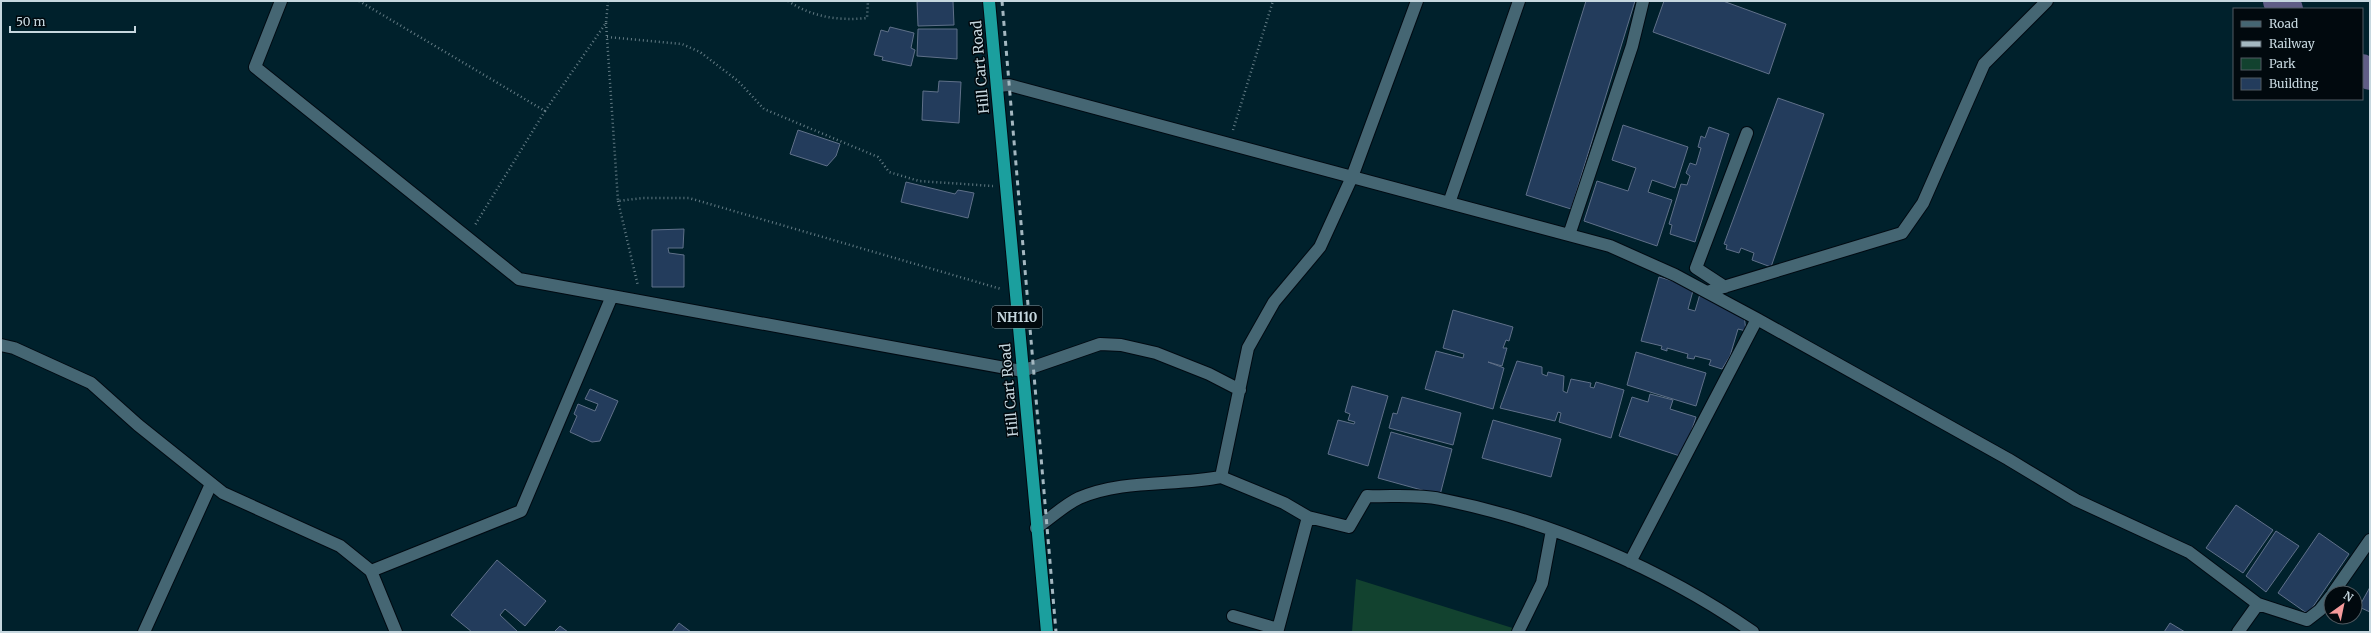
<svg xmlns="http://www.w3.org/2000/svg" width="2371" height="633" font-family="Merriweather,serif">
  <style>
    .green { fill: #12422f }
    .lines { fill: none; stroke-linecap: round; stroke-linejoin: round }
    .river { stroke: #605d86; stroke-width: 30 }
    .building { fill: #233c5c; stroke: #5f7089 }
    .street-casing { stroke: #000a12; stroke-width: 14 }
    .secondary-casing { stroke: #000a12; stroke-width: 14 }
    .highway-casing { stroke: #000a12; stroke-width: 14 }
    .path { stroke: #637c85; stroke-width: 2.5; stroke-dasharray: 1 3; stroke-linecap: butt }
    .street { stroke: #456673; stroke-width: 12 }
    .secondary { stroke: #456673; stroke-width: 12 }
    .highway { stroke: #1b9f9e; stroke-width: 12 }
    .rail { stroke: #a4b8c1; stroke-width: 3; stroke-dasharray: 5 5; stroke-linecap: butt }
    .labels { text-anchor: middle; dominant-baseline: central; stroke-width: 3; stroke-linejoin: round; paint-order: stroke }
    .shield { fill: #01090e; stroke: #8b99a0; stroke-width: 1 }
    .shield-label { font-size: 13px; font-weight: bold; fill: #c6d7df }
    .street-label { font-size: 14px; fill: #c6d7df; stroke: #01090e }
  </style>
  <rect width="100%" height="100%" fill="#00212c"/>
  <path class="green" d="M 1356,579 L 1519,630 L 1518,632 L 1352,632 Z"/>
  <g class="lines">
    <path class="river" d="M 2278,1 L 2288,9
      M 2362,69 L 2370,75"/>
  </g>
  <path class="building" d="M 917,1 L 953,1 L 954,25 L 918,26 Z
    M 1586,1 L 1635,1 L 1571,209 L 1526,195 Z
    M 1664,1 L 1723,1 L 1786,24 L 1769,74 L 1653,32 Z
    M 890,27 L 914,33 L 911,48 L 915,50 L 911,66 L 882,60 L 883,57 L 874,55 L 881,30 L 888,32 Z
    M 918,29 L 957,29 L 957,59 L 917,56 Z
    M 939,81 L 961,82 L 959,123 L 922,120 L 923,91 L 938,92 Z
    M 1778,98 L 1824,114 L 1771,267 L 1752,260 L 1754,253 L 1741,248 L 1739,253 L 1726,249 L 1727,245 L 1724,244 Z
    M 1623,125 L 1688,147 L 1675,188 L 1652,180 L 1648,192 L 1672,200 L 1657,246 L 1584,221 L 1597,181 L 1628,191 L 1636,168 L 1612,160 Z
    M 1709,127 L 1729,134 L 1695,242 L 1670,234 L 1672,225 L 1669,224 L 1681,184 L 1687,185 L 1690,176 L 1686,173 L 1690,163 L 1696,165 L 1701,148 L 1698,147 L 1701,136 L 1705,138 Z
    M 798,130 L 840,144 L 836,156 L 827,166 L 790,154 Z
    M 906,182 L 955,194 L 958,190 L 974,193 L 968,218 L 901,202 Z
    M 684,229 L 683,248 L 668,248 L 669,253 L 684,255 L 684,287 L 652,287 L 652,230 Z
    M 1659,277 L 1694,287 L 1688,309 L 1695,311 L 1700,294 L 1744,315 L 1746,331 L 1738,329 L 1730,356 L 1722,369 L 1709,365 L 1711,360 L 1695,356 L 1694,359 L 1687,358 L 1688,354 L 1667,348 L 1667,351 L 1661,349 L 1662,346 L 1641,341 Z
    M 1453,310 L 1513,327 L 1509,341 L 1506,340 L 1503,348 L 1507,348 L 1502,366 L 1488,362 L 1504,368 L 1493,409 L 1425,389 L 1436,351 L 1463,358 L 1464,354 L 1443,348 Z
    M 1636,352 L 1706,373 L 1696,406 L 1627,385 Z
    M 1517,361 L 1542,367 L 1542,374 L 1547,376 L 1548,372 L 1564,376 L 1563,391 L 1567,393 L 1571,379 L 1591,383 L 1590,387 L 1594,388 L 1596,382 L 1624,390 L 1611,438 L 1559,422 L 1561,413 L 1558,412 L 1555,421 L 1500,408 Z
    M 1352,386 L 1388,396 L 1368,466 L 1328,454 L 1338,420 L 1354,424 L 1355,422 L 1348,420 L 1350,414 L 1345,412 Z
    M 590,389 L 618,401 L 600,441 L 592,442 L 570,432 L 577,416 L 574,414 L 578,404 L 595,411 L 598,404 L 585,399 Z
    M 1650,394 L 1673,400 L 1670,409 L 1696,417 L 1683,457 L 1619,436 L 1632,397 L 1648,402 Z
    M 1402,397 L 1461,413 L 1453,445 L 1389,428 L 1393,413 L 1397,414 Z
    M 1493,420 L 1561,439 L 1551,477 L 1482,458 Z
    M 1391,432 L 1452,449 L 1440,495 L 1378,478 Z
    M 2236,505 L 2273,530 L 2243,573 L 2206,548 Z
    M 2276,531 L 2299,546 L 2266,592 L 2246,576 Z
    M 2319,533 L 2349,554 L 2308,614 L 2278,593 Z
    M 497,560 L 546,601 L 525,626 L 505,609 L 500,615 L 518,632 L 472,632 L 451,615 Z
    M 2370,587 L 2370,612 L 2359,607 Z
    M 679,623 L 691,632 L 672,632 Z
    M 2170,623 L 2185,632 L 2164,632 Z
    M 560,626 L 568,632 L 554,632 Z"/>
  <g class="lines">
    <g class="street-casing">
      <path id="street" d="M 281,1 L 255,67 L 519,279 L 1022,371 L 1100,344 L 1121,345 L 1156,353 L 1209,374 L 1240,390
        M 997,86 L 1009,85 L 1610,246 L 1675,275 L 1757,319 L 2008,459 L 2076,500 L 2189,552 L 2258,604
        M 1449,203 L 1519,1
        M 1569,235 L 1632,46 L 1643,1
        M 1725,287 L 1696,268 L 1747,133
        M 1707,292 L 1902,233 L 1923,203 L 1984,64 L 2047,1
        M 1221,477 L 1284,503 L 1308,517
        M 1036,528 C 1050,519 1064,505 1079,498 C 1123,479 1174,486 1221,477 L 1248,348 L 1274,302 L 1320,247 L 1352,177 L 1417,1
        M 1630,562 L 1757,319
        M 371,571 L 521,511 L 612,296
        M 2333,593 L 2370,540
        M 1233,616 L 1278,629 L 1308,517 L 1349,527 L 1367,496 C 1390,497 1417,494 1440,499 C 1548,520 1663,569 1753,632
        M 144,632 L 211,484
        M 1518,632 L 1542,583 L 1552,530
        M 2238,632 L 2258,604 L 2307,620 L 2320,610 L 2331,596"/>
    </g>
    <g class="secondary-casing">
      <path id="secondary" d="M 1,345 L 14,348 L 91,383 L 138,425 L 223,493 L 340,546 L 371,571 L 396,632"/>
    </g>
    <g class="highway-casing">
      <path id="highway" d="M 989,1 L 1047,632"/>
    </g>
    <path class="path" d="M 359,1 L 545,111 L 475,225
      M 788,1 C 812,17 838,21 867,18 L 868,1
      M 606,23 L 618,201 L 643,198 L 689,198 L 1001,289
      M 607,37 L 682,44 L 700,52 L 738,81 L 764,109 L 878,157 L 889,172 L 919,181 L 993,186
      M 545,111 L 606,23 L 608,1
      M 1233,130 L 1273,1
      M 618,201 L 638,286"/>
    <use href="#street" class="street"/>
    <use href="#secondary" class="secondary"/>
    <use href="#highway" class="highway"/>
    <path class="rail" d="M 1002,1 L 1056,632"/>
  </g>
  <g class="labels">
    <rect class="shield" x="992" y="306" width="50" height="22" rx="3"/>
    <g class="shield-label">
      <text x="1017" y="317">NH110</text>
    </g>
    <g class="street-label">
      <text transform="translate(980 67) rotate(-95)">Hill Cart Road</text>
      <text transform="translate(1009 390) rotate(-95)">Hill Cart Road</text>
    </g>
  </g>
  <rect width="2371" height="633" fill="none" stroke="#c6d7df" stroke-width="4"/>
  <rect x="2233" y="8" width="130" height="92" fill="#01090e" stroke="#505b62"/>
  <rect x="2241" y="21" width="20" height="6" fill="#456673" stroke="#505b62"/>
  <text x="2269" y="28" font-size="12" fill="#c6d7df">Road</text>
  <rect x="2241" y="41" width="20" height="6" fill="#a4b8c1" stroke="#505b62"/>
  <text x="2269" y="48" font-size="12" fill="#c6d7df">Railway</text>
  <rect x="2241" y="58" width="20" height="12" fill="#12422f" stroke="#505b62"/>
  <text x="2269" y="68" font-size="12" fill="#c6d7df">Park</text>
  <rect x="2241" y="78" width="20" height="12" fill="#233c5c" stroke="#505b62"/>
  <text x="2269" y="88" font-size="12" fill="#c6d7df">Building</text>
  <g transform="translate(2343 605) rotate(33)"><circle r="19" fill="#01090e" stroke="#505b62"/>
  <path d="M0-3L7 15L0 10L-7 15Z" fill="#f59b9c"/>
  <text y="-6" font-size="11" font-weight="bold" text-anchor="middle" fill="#c6d7df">N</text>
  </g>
  <path d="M10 26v6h125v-6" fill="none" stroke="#c6d7df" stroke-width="2"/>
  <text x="16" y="26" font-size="12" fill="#c6d7df" stroke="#01090e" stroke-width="3" paint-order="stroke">50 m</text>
</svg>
